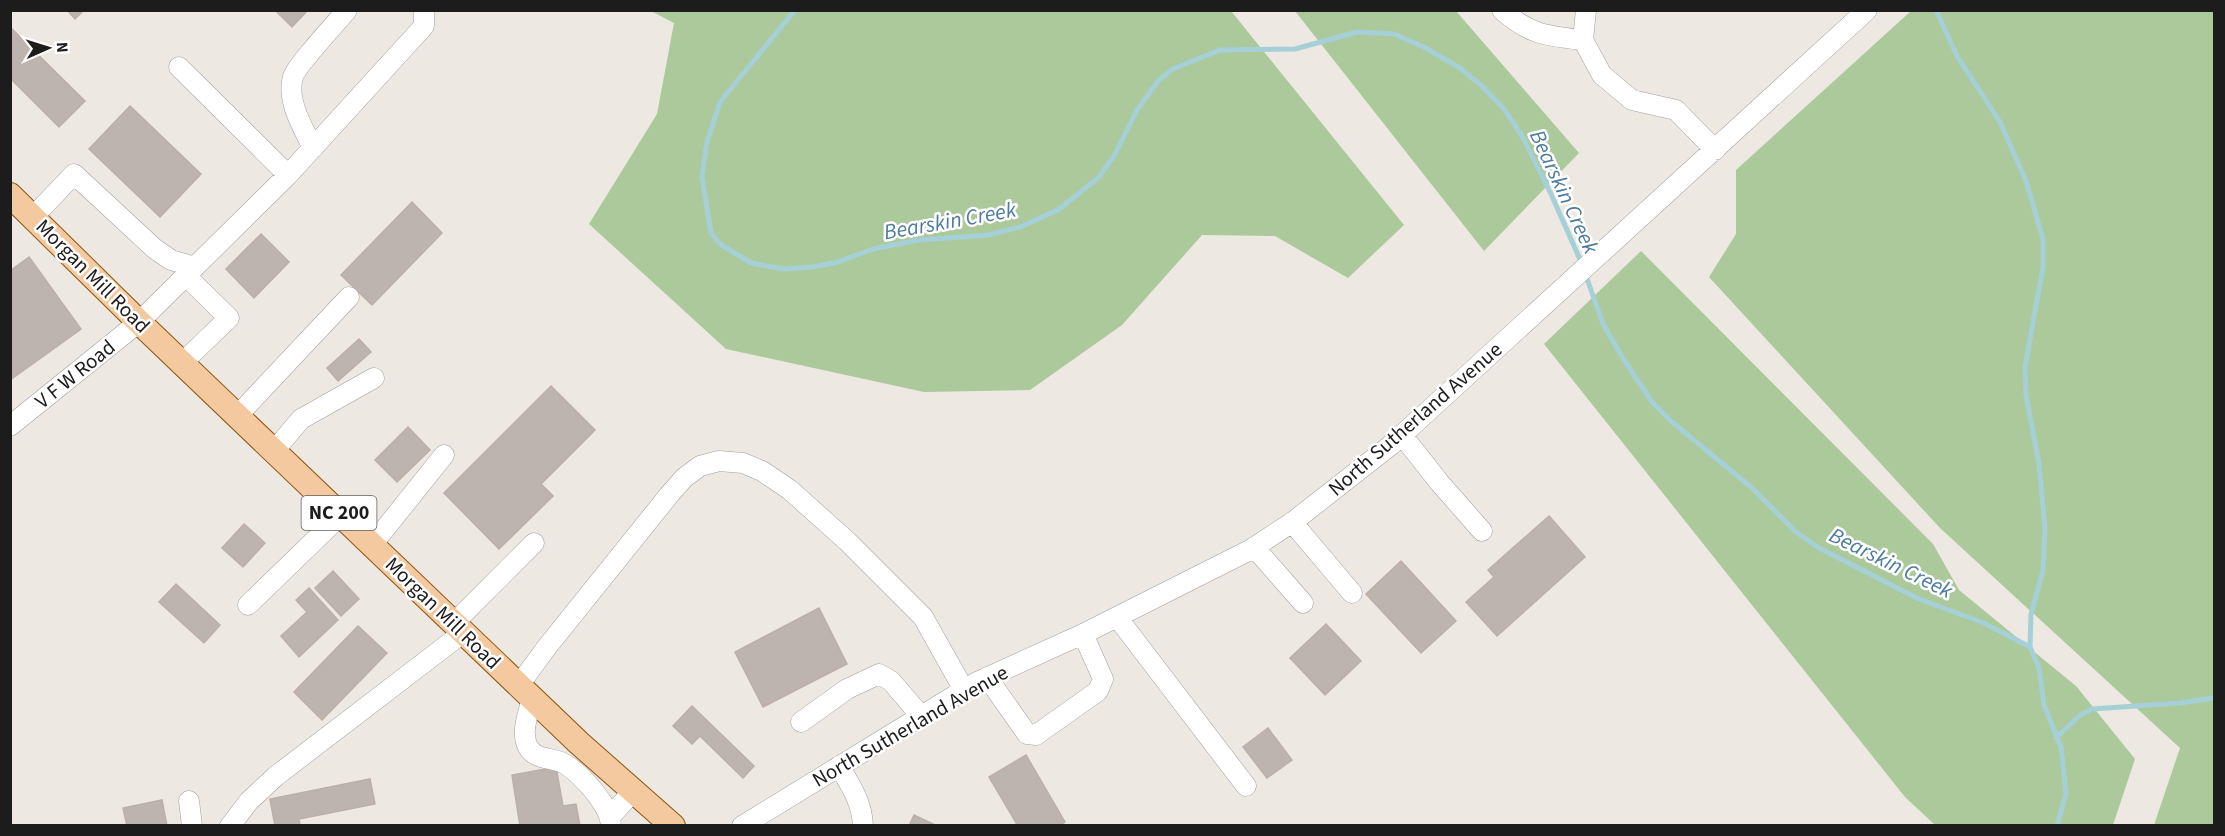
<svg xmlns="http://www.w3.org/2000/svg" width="2225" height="836" font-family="'Source Sans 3',sans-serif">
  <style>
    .forest { fill: #abc99a }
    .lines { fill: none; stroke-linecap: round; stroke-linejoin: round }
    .stream { stroke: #a5d0d8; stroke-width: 5 }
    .building { fill: #bdb4af; stroke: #bdaea6; stroke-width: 1.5 }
    .minor-casing { stroke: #a0a0a0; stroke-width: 21 }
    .major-casing { stroke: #89560a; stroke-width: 26 }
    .minor { stroke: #fff; stroke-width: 20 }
    .major { stroke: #f5c99f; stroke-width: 24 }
    .labels { text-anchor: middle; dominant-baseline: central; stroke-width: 5; stroke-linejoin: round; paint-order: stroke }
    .shield { fill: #fff; stroke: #606060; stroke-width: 1.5 }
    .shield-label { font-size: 20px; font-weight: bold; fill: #1c1c1c }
    .street-label { font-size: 21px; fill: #1c1c1c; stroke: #fff }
    .water-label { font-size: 22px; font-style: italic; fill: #4d7a9d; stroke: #fff }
  </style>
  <rect width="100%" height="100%" fill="#ede8e2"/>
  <path class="forest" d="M 1231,11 L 1404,225 L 1348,278 L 1275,236 L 1202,235 L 1122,325 L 1030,390 L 924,392 L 726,349 L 589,224 L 657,114 L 674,23 L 651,11 Z
    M 1295,11 L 1456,11 L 1579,153 L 1484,251 Z
    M 1911,11 L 2214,11 L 2214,825 L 2154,825 L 2180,748 L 1940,528 L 1709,277 L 1736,234 L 1736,170 Z
    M 1641,251 L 1933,544 L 1959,590 L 2076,686 L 2135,759 L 2113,825 L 1935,825 L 1905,797 L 1544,344 Z"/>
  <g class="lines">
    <path class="stream" d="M 795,10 L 720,102 L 707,142 L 702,177 L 711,233 L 720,244 L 751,263 L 784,269 L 812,267 L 838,262 L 873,249 L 919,240 L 988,235 L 1020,227 L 1058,210 L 1098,178 L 1114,156 L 1137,110 L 1158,81 L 1173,69 L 1220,50 L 1295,49 L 1357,32 L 1394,34 L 1424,47 L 1460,68 L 1482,86 L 1504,109 L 1522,136 L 1551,194 L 1582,264
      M 1936,10 L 1957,56 L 2000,122 L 2026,181 L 2043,239 L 2043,267 L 2025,367 L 2026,395 L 2039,464 L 2045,528 L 2043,570 L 2031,614 L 2030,647
      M 1585,273 L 1603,324 L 1624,360 L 1652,402 L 1672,422 L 1751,487 L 1796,532 L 1819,548 L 1919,599 L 1984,623 L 2030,647 L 2039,668 L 2044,705 L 2061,747 L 2066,794 L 2057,826
      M 2056,738 L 2080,715 L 2092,709 L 2180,703 L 2214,698"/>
  </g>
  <path class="building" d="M 67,10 L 84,10 L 75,19 Z
    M 275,10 L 308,10 L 292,27 Z
    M 10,27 L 85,101 L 59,127 L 10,78 Z
    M 130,106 L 201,174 L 160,217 L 89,149 Z
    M 412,202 L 442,233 L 372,305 L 341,275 Z
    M 261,234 L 289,262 L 254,298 L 226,269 Z
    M 29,257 L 81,329 L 10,380 L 10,271 Z
    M 359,339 L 371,352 L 338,381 L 327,368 Z
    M 551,386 L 595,430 L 541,484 L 553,496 L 499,549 L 444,493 Z
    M 408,427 L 430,450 L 397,482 L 375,460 Z
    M 1549,516 L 1585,557 L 1497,636 L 1466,602 L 1494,577 L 1488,570 Z
    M 244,524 L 265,543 L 243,567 L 222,548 Z
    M 1401,561 L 1456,621 L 1421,653 L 1366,594 Z
    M 333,571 L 359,599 L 341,616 L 315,588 Z
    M 176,584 L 220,625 L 204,643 L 159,602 Z
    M 309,588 L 338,620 L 299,657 L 281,636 L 307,612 L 296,600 Z
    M 819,608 L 847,664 L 763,707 L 735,652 Z
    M 1326,624 L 1361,661 L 1325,695 L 1290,658 Z
    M 358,626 L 387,653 L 322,720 L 294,692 Z
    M 692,706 L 754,766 L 743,778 L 700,736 L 692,744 L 673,726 Z
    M 1268,728 L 1292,760 L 1267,778 L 1243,747 Z
    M 1026,755 L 1065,822 L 1059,826 L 1018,826 L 989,777 Z
    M 556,767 L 563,806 L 576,804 L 580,826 L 520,826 L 512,775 Z
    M 370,779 L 375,804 L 299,819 L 300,826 L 275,826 L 270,799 Z
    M 162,800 L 167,826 L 127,826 L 123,808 Z
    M 914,815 L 937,826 L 909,826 Z"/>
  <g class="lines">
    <g class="minor-casing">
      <path id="minor" d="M 1502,10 C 1530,35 1547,36 1583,40
        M 1586,10 L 1583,40 L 1602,75 L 1632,100 L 1676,110 L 1715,150
        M 179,67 L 288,175
        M 313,148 C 303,128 286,100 293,77 C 296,66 337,22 347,10
        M 33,217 L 74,174 L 155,249 L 171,260 L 195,267
        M 182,363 L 229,318 L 186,276
        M 237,416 L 349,297
        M 10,426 L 139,322 L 288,175 L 424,26 L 424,10
        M 1402,435 L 1439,482 L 1482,531
        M 274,451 L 301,419 L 374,378
        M 1292,522 L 1352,593
        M 372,545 L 444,455
        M 1254,547 L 1303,603
        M 248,605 L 341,515
        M 1117,617 L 1246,786
        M 454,623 L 534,543
        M 987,677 L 1027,734 L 1036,735 L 1098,691 L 1103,679 L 1083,634
        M 519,685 L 547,647 L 669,495 L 684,478 L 700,466 L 719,461 L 743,463 L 762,471 L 790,490 L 847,541 L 923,617 L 964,690
        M 532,697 C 529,714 520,731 528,747 C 536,761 554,757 565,764 C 582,775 610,805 611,826
        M 801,722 L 847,689 L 879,674 L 891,681 L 921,716
        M 839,766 C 851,786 862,802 863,826
        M 189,801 L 192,826
        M 610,817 L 634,790
        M 230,826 L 249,801 L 276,776 L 464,632
        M 742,826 L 977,682 L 1083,634 L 1250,550 L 1294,521 L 1391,445 L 1867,10"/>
    </g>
    <g class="major-casing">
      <path id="major" d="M 10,195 L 139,322 L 579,743 L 673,826"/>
    </g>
    <use href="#minor" class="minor"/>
    <use href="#major" class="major"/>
  </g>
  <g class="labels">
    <rect class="shield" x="301.5" y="496" width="75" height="34" rx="4.5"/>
    <g class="shield-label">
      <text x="339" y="513">NC 200</text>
    </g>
    <g class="street-label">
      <text transform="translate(93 276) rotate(45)">Morgan Mill Road</text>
      <text transform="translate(75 374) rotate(-39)">V F W Road</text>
      <text transform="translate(1415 419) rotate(-41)">North Sutherland Avenue</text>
      <text transform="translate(443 613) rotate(44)">Morgan Mill Road</text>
      <text transform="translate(910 726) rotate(-30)">North Sutherland Avenue</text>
    </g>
    <g class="water-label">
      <text transform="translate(1564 192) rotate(65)">Bearskin Creek</text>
      <text transform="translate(950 221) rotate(-10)">Bearskin Creek</text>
      <text transform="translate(1891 563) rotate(26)">Bearskin Creek</text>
    </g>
  </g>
  <rect width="2225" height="836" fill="none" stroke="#1c1c1c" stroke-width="24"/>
  <g transform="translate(48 48) rotate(87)" stroke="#ffffff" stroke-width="4.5" paint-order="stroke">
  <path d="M0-4.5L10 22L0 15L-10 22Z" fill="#1c1c1c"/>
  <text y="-9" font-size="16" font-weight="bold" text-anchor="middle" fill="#1c1c1c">N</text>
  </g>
</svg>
